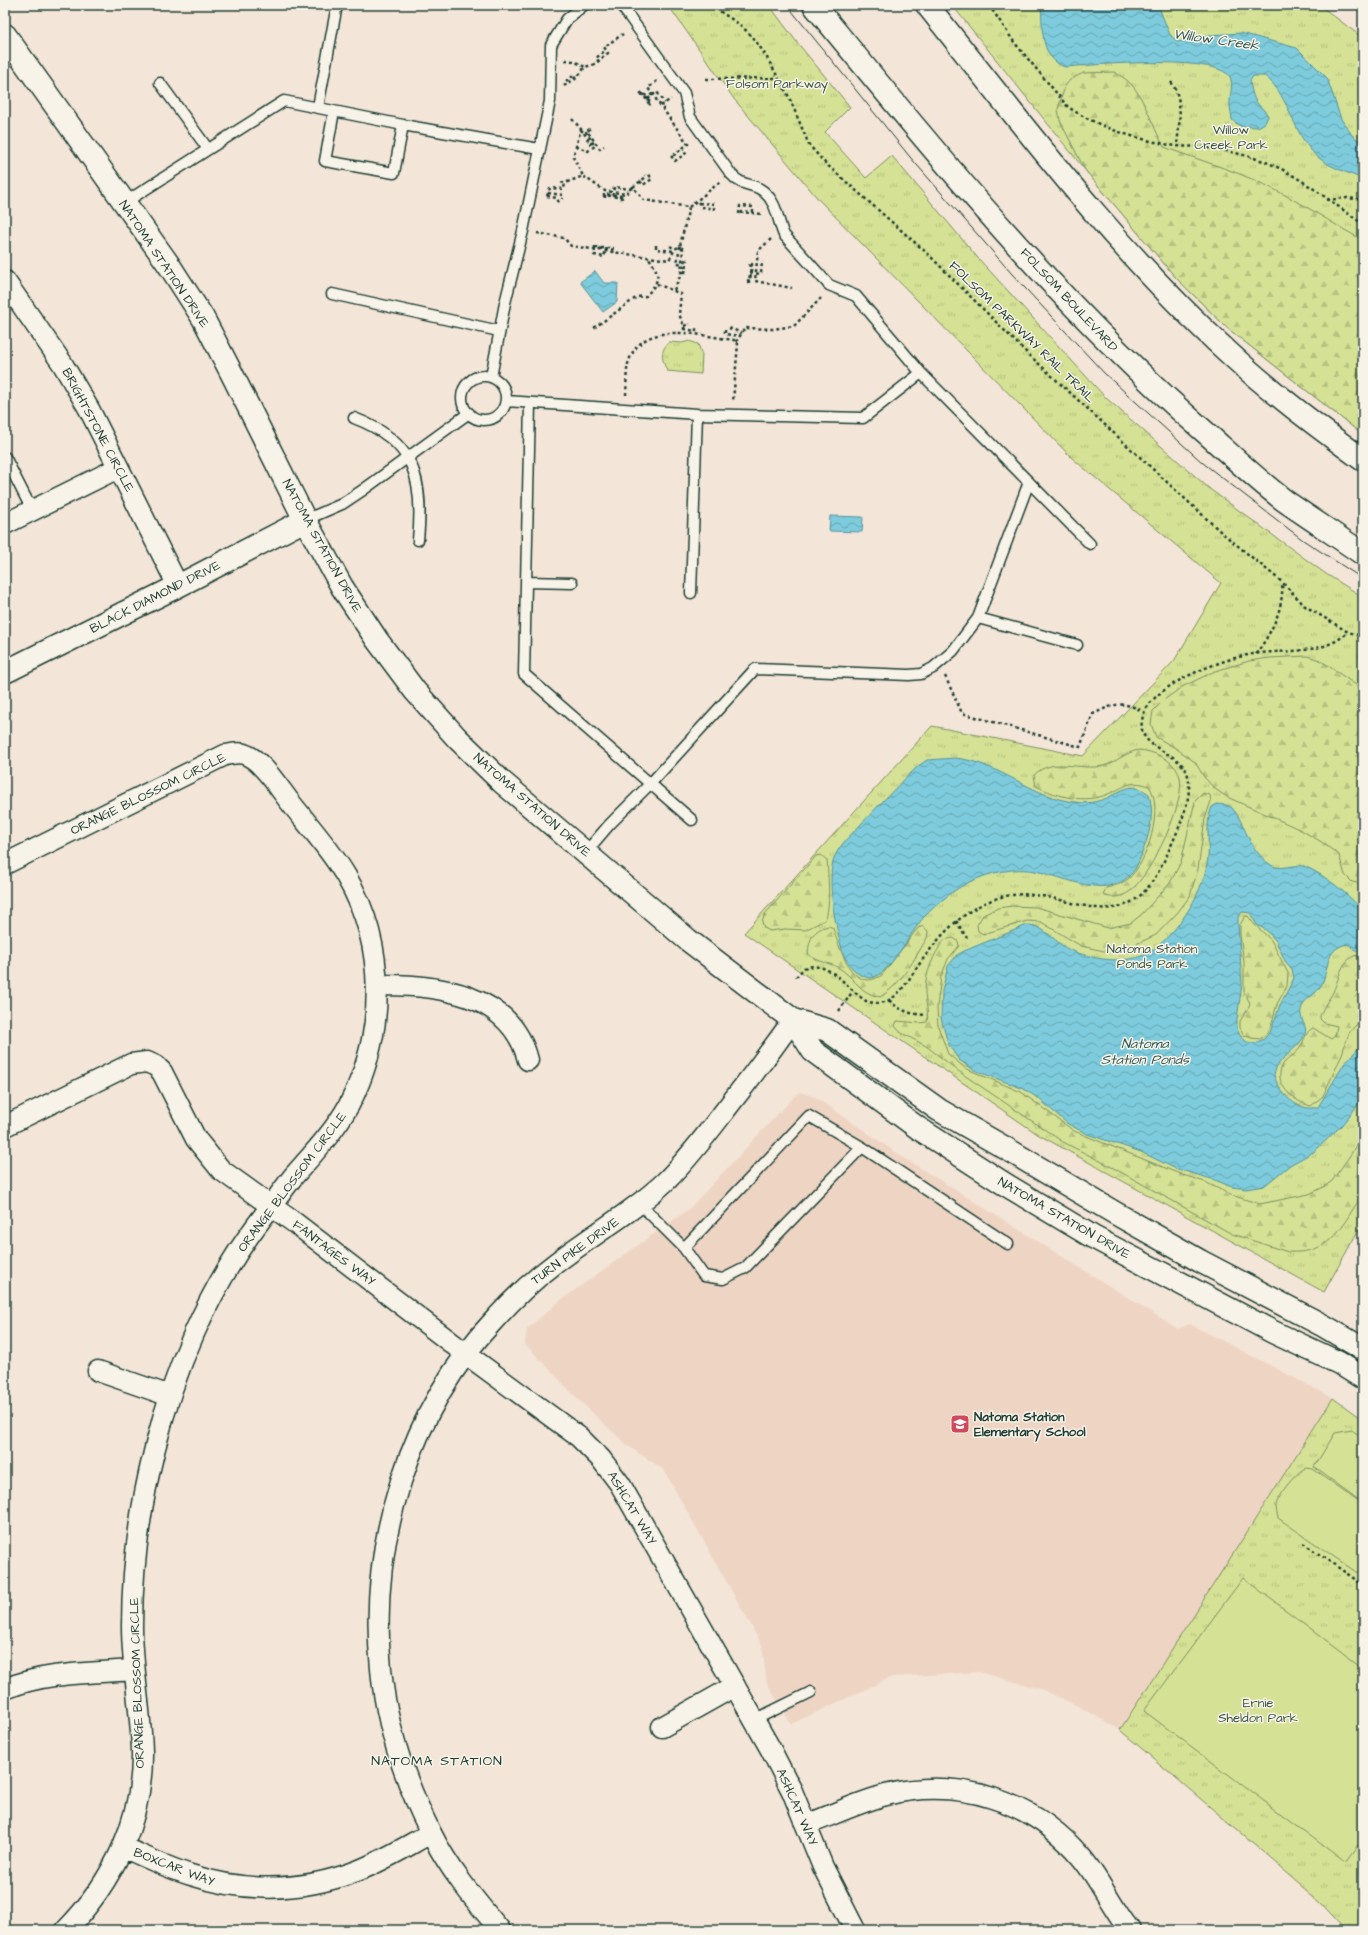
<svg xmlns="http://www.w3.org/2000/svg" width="1368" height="1935" font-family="'Architects Daughter',sans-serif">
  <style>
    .built { fill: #eed4c3 }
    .grass { fill: url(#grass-tufts); stroke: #7a8f64 }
    .forest { fill: url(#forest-firs); stroke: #7a8f64 }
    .garden { fill: #d5e194; stroke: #7a8f64 }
    .water { fill: url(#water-waves); stroke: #579299; fill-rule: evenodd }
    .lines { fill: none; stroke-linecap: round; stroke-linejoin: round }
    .service-casing { stroke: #1f3d34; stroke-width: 13 }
    .minor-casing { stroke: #1f3d34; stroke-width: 23 }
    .tertiary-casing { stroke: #1f3d34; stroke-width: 25 }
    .primary-casing { stroke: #1f3d34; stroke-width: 25 }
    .path { stroke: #1f3d34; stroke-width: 2.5; stroke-dasharray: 3 3; stroke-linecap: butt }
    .service { stroke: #f7f3e8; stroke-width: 10 }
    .minor { stroke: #f7f3e8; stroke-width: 20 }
    .tertiary { stroke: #f7f3e8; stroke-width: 22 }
    .primary { stroke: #f7f3e8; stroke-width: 22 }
    .tram { stroke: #1f3d34; stroke-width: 1 }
    .path-bridge { stroke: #1f3d34; stroke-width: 2.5; stroke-dasharray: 3 3; stroke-linecap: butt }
    .labels { text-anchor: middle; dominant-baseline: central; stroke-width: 3; stroke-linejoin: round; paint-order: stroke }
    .park-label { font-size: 13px; fill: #3a5642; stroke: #f7f3e8 }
    .street-label { font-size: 13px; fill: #1f3d34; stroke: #f7f3e8 }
    .poi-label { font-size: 13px; font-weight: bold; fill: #1f3d34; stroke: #f7f3e8; text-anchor: start }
    .water-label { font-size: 14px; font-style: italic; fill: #325956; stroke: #f7f3e8 }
    .neighbourhood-label { font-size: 14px; letter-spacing: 1px; fill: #1f3d34; stroke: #f7f3e8 }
  </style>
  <defs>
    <pattern id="grass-tufts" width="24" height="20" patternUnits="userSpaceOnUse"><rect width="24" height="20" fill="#d5e194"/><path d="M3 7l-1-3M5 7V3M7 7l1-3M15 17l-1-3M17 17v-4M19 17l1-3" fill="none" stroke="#b6c280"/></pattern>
    <pattern id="forest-firs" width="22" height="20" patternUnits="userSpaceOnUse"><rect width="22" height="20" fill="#d5e194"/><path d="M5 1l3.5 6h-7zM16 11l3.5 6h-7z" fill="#b6c280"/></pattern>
    <pattern id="water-waves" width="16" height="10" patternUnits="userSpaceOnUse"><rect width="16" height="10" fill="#7dcbdc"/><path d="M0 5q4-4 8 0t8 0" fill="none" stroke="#66a6b3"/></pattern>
  </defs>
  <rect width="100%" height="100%" fill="#f3e5d7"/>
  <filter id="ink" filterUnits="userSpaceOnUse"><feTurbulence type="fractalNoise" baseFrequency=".025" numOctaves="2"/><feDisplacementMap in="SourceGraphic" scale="8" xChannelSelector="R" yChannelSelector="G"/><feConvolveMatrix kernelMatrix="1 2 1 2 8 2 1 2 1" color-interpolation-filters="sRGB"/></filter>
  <g filter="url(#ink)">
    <path class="built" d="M 800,1092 L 815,1097 L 901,1156 L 1178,1329 L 1190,1324 L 1333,1398 L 1120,1730 L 1082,1708 L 1041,1689 L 979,1672 L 892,1677 L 791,1724 L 767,1683 L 762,1645 L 664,1470 L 628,1446 L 582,1403 L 525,1344 L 527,1329 L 561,1300 L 689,1209 L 793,1098 Z"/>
    <path class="grass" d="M 668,5 L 769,5 L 796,41 L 850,107 L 825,132 L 866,178 L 892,156 L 977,257 L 1105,397 L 1211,490 L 1326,574 L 1363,597 L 1363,1222 L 1324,1292 L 1039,1135 L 744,933 L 932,726 L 1083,756 L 1174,661 L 1221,583 L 1073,459 L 819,200 L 734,99 Z
      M 952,5 L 1319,5 L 1363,38 L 1363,435 L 1227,328 L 1177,279 L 1085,170 Z
      M 689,341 L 698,344 L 702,355 L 701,374 L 667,371 C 662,359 659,352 669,342 L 682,343 Z
      M 1333,1398 L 1363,1420 L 1363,1930 L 1347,1930 L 1320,1901 L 1120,1730 Z"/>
    <path class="forest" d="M 1114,72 C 1119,75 1125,78 1130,83 C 1145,98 1153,128 1164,147 C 1204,162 1245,173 1283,194 C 1311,208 1335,226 1363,240 L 1363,435 L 1227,328 L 1177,279 L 1085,170 L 1060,121 L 1058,109 L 1065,86 L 1070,80 L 1083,73 Z
      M 1307,656 L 1320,660 L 1363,690 L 1363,884 L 1352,882 L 1345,875 L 1339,855 L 1320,841 L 1299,829 L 1227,797 L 1215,789 L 1204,777 L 1195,762 L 1177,749 L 1156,737 L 1151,724 L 1153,711 L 1164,700 L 1182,687 L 1215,671 L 1249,661 L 1269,658 Z
      M 1139,750 C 1153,751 1173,759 1179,774 C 1189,798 1150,877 1129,892 C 1122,897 1111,899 1103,895 L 1106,888 C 1114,886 1122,884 1128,879 C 1148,863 1164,807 1149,786 C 1129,779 1126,787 1108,794 C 1085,804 1058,797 1036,786 L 1034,775 C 1053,756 1080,771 1103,766 C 1116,763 1125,752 1139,750 Z
      M 1203,793 L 1210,795 L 1211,801 L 1205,819 L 1198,869 L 1190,896 L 1178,912 L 1156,935 L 1134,945 L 1104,951 L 1081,946 L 1041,922 L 1027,921 L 983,934 L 978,931 L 977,925 L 983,915 L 998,908 L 1012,906 L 1036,907 L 1108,928 L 1131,923 L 1142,914 L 1170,883 L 1181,862 L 1195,801 Z
      M 821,855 L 827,860 C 828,873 831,909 825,920 L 805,930 L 785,929 L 770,931 L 764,928 L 762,922 L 765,914 L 816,856 Z
      M 1245,916 L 1248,916 L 1254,924 L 1271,940 L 1288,973 L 1287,986 L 1277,1004 L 1271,1026 L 1267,1033 L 1260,1039 L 1251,1038 L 1244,1035 L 1240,1028 L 1240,1021 L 1249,1007 L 1250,1003 L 1244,992 L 1244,962 L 1240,935 L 1240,925 Z
      M 829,926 L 833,928 C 840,949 852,995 882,975 L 918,928 L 923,926 L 928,931 L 927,938 C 915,958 901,985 880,997 C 860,993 857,981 842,970 C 831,962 818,963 808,954 C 809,939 813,929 829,926 Z
      M 953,938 L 958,941 L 959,946 L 948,959 L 941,977 L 937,1007 L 938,1026 L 948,1054 L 965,1068 L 1021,1092 L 1074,1131 L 1180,1174 L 1205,1182 L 1231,1195 L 1260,1204 L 1309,1194 L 1324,1187 L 1332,1181 L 1351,1154 L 1363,1132 C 1363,1150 1366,1172 1363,1190 C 1362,1197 1356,1204 1353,1209 C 1336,1238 1323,1254 1288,1252 L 1232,1234 L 1108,1165 L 1063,1142 L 961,1073 L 926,1046 L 900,1032 L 895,1026 L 897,1021 L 920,1023 L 927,1022 C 929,1011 925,1002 925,991 C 925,973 934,954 944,940 Z
      M 1356,955 C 1367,960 1363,1005 1363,1017 L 1349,1033 L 1341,1057 L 1323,1096 L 1311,1106 C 1294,1102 1270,1082 1284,1063 C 1288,1058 1296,1054 1300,1048 C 1304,1041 1306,1031 1313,1028 L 1331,1039 L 1335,1036 L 1337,1026 L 1324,1023 L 1320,1019 L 1320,1016 C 1323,1007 1328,1001 1332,994 C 1340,979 1339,962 1356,955 Z"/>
    <path class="garden" d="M 1352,1430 L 1363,1438 L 1363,1503 L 1314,1467 L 1335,1433 Z
      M 1307,1468 L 1313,1469 L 1363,1504 L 1363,1574 L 1356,1572 L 1278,1518 C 1277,1514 1276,1509 1276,1505 C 1278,1496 1299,1470 1307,1468 Z
      M 1243,1578 L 1363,1668 L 1363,1838 L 1345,1862 L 1144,1711 Z"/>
    <path class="water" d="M 1041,5 L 1158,5 L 1170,35 L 1178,42 L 1210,35 L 1241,33 L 1297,48 L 1327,78 L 1341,119 L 1352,135 L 1363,144 L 1363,179 C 1349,173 1331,168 1319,158 C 1292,136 1291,97 1265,76 L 1253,76 L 1250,81 C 1251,88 1253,98 1257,103 C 1261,108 1265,110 1268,116 L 1265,123 L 1258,127 L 1240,126 L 1232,120 C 1232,115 1230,110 1230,105 C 1229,97 1234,84 1230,77 C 1217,54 1092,65 1065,67 C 1039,57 1043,28 1041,5 Z
      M 595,271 L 604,283 L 618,283 L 617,302 L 603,312 L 580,282 Z
      M 830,516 L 863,517 L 862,532 L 829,531 Z
      M 955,758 C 999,762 1033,798 1075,802 C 1086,804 1097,802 1107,798 C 1123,790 1131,781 1149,794 C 1154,813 1151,829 1144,848 C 1141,855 1139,863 1135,869 C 1110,906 1061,873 1028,870 C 1006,868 981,875 962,886 C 948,894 935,906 924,917 C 912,930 888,977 871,978 C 857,978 845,961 842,950 C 836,927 825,878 835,856 C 840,844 853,833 862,823 C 880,804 898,785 917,767 L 927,760 Z
      M 1217,804 C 1223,805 1228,804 1232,808 C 1237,813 1240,820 1243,826 C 1249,840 1258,857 1271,865 C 1279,871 1294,864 1303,866 C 1320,871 1354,898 1363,912 L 1363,952 L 1358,952 L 1348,944 C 1323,948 1330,972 1320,987 C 1314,997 1303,998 1301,1010 C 1299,1019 1308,1026 1305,1034 C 1299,1050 1277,1057 1274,1075 C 1279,1093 1298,1113 1318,1107 L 1344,1064 L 1363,1043 L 1363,1097 L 1361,1101 L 1342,1125 L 1315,1151 L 1290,1165 L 1264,1186 L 1246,1189 L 1232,1187 L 1215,1180 L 1174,1168 L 1141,1152 L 1087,1134 L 1068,1124 L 1039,1099 L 1024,1089 L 974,1070 L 959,1060 L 948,1044 L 941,1018 L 942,991 L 948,966 L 957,955 L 964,951 L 1027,925 C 1042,924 1055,942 1068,949 C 1077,953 1087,956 1097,958 C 1112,961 1134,961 1148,953 C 1176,936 1202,895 1207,864 C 1211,845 1204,824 1212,807 ZM 1242,912 L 1250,913 L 1257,925 L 1266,930 L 1276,941 L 1285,961 L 1292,969 L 1294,978 L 1280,1005 L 1271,1030 L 1264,1039 L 1255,1043 L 1247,1042 L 1241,1037 L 1237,1029 L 1237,1019 L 1242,984 L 1238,923 L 1238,917 Z"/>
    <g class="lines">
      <g class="service-casing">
        <path id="service" d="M 621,5 L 684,93 L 690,117 L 731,174 C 743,188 752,182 763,191 C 778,203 777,220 784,235 L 829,285 L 856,296 L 921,373 L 1090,544
          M 160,83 L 208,149
          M 318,107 L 337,5
          M 334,111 L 325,161 L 394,173 L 403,125
          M 124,203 L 284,101 L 403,125 L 539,149
          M 332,294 L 499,331
          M462 398a22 22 0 1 1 44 0a22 22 0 1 1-44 0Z
          M 491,377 L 505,303 L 523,231 L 550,101 L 551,45 L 567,19 L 584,5
          M 506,401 L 697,414 L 863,418 L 921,373
          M 530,404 L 524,674 L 692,820
          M 354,418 C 415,441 424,479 418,540
          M 5,457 L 32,510
          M 305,520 L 342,504 L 363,490 L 469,413
          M 526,582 L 572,583
          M 691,593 L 697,414
          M 978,618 L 1077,645
          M 586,852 L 609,825 L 651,783 L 755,669 L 909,675 L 921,674 L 933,668 L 953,651 L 978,618 L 1029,482
          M 639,1203 L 684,1248 L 704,1276 L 723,1279 L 745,1268 L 862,1147
          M 684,1248 L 809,1116 L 862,1147 L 1008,1244
          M 754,1720 L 811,1692"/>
      </g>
      <g class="minor-casing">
        <path id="minor" d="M 5,281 L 62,363 L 89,409 L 178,586
          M 5,524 L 118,468
          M 5,864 L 225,755 C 232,754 238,752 244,754 C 261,759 279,788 290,802 C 309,826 330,849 346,876 C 387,946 386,1033 349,1105 C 334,1132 312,1155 292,1178 C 280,1194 268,1210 256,1226 C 208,1291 174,1370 155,1448 C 140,1507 132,1566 132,1626 C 132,1668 141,1709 142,1752 C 143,1820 113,1882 66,1930
          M 377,985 C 437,984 511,993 528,1060
          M 5,1126 L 131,1064 L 147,1062 L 156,1066 L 162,1072 L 196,1139 L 221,1170 L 295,1223 L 466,1354 L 579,1437 L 601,1459 L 620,1484 L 770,1748 L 792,1791 L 823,1867 L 855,1930
          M 98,1371 L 170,1396
          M 5,1689 C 45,1672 91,1673 134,1670
          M 662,1727 L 735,1686
          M 806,1825 C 832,1815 859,1802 886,1795 C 957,1777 1033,1800 1081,1857 C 1100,1879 1111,1907 1130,1930
          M 123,1847 C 145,1857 168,1868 191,1875 C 247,1893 302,1892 357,1871 C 383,1861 407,1846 431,1833
          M 500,1930 C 474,1899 448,1868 430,1831 C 405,1781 386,1725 381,1669 C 368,1544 409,1410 496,1318 C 513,1299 532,1281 552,1266 C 590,1236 632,1213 667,1180 C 691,1156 710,1130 730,1104 C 752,1076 773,1048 793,1020"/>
      </g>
      <g class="tertiary-casing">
        <path id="tertiary" d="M 5,35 L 169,265 L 203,318 L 232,374 L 305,520 L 342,587 L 377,640 L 415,691 L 457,738 L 502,782 L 688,940 L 793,1020 L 827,1030 L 939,1110 L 1007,1149 L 1115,1213 L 1200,1261 L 1324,1326 L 1363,1349
          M 5,672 L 178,586 L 305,520
          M 793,1020 L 813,1051 L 918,1128 L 1003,1183 L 1093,1237 L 1273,1332 L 1339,1363 L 1363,1378"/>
      </g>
      <g class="primary-casing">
        <path id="primary" d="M 814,5 C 936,154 1059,305 1205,432 C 1231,455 1257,480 1285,501 C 1311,519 1337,536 1363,554
          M 927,5 C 1023,125 1115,249 1229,353 C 1271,392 1317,426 1363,460"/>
      </g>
      <path class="path" d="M 710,5 L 739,24 L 753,37 L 766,56 L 789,97 L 809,145 L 826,164 L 928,254 L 1026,352 L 1221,532 L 1282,582 L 1305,606 L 1348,632 L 1363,636
        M 989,5 L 1014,42 L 1068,107 C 1099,128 1139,140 1176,146 C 1184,147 1192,146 1200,147 C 1219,149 1238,153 1257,159 C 1292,169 1332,203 1363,224
        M 565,60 L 574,61 L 585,67
        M 706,79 L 778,78
        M 657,81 L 648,88 L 688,144 L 674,155 L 673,154
        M 1171,82 C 1184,100 1179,124 1177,146
        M 564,86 L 580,74 L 585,67 L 595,64 L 608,53 L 604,47 L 623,34
        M 642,96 L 643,94 L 646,99
        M 647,103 L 649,102 L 646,99 L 652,94
        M 661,106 L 671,99
        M 572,119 L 581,129 L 573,157 L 583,176
        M 576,146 L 588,151 L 595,146 L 586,132 L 584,133 L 581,130
        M 671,156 L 675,161 L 686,153 L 683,149
        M 640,181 L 643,185 L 652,179 L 648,173
        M 633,187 L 646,177 L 645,175
        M 548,193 L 563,195 L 562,199
        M 547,196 L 550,188 L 564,189 L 565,183
        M 547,196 L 557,198 L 559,203
        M 604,197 L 604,194 L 621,196 L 620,200
        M 1327,200 L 1347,198 L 1363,200
        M 698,202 L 702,207 L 709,208 L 709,210
        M 699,203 L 714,204 L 714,210
        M 689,207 L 720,182
        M 739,214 L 740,206 L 753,207 L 753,213
        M 742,214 L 742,212 L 762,214
        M 537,233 L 564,238 L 571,246 L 669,260 L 675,249 L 680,246 L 689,207 L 644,200 L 633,187 L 626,194 L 605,191 L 583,176 L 565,183 L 559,182
        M 771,239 L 758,251 L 755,281 L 792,288
        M 656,245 L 656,249 L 674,251
        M 597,246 L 597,248 L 614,248
        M 670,246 L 675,249
        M 685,273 L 687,260
        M 747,280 L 750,281 L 752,264 L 749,263
        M 657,284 L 681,294 L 679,314 L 684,326 L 684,333
        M 674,290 L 681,274 L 683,249 L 680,246
        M 684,326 L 690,324
        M 594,328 L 637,297 L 646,296 C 660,280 661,276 649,258
        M 729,328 L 742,333
        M 684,329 L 696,331 L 696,326
        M 725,330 L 725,334 L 740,336
        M 736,342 L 745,328 L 773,329 L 794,326 L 821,298
        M 626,395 C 627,383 625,369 630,358 C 646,319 702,336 734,340 L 738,344 L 733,401
        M 1256,654 C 1271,633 1284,610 1282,583
        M 945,676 L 962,713 L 1080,747 L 1093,714 C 1114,704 1122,700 1144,712
        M 956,921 L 967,938
        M 796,977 L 804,968 C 830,959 847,989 866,1001 C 874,1004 883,1004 891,999 C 903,991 910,977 918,966 C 937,939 960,912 992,900 C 1061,873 1119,957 1164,861 C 1174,839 1194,800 1188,776 C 1182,750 1137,751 1142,721 C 1143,711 1150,702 1158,695 C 1180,676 1223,659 1253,654 C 1285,649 1323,656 1348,632
        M 889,1000 C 900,1011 910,1014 926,1015
        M 839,1011 L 853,991
        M 1303,1543 L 1359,1582 L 1363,1581
        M 1363,1601 L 1360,1604 L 1363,1606"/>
      <use href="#service" class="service"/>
      <use href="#minor" class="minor"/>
      <use href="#tertiary" class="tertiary"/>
      <use href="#primary" class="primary"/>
      <path class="tram" d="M 787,5 L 910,157 L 1012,274 L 1104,373 L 1203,463 L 1303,540 L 1363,579"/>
      <path class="path-bridge" d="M 599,62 L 596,58 L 606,50
        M 566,81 L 573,76 L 576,80
        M 640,94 L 643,92 L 651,103 L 649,105
        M 648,99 L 657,92 L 665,103
        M 590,129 L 587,131 L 600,149 L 604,146
        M 584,133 L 590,144 L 594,141
        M 613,196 L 614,187 L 631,189
        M 605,198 L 605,195 L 622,198 L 622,200
        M 595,246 L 595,248 L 612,250 L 613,248
        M 680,246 L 677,263 L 684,264
        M 595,249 L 594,255 L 604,257 L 606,249
        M 685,272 L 683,272 L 685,258 L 687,259
        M 750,273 L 761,274 L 762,261
        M 747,282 L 749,282 L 751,266 L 748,265"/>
    </g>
  </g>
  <defs>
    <g id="school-square" transform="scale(1)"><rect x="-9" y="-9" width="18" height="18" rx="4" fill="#d1495b" stroke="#f7f3e8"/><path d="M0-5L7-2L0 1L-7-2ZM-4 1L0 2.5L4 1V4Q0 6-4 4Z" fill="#fff"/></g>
  </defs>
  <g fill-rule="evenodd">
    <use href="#school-square" x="960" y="1424"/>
  </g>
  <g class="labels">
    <g class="park-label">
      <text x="777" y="84">Folsom Parkway</text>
      <text x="1231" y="130">Willow<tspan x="1231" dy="15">Creek Park</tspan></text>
      <text x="1152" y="949">Natoma Station<tspan x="1152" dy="15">Ponds Park</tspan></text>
      <text x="1258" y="1703">Ernie<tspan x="1258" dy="15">Sheldon Park</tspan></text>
    </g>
    <g class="street-label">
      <text transform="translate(164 264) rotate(56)">NATOMA STATION DRIVE</text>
      <text transform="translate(1069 300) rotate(47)">FOLSOM BOULEVARD</text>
      <text transform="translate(1022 332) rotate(44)">FOLSOM PARKWAY RAIL TRAIL</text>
      <text transform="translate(98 430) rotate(62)">BRIGHTSTONE CIRCLE</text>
      <text transform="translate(322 546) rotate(61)">NATOMA STATION DRIVE</text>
      <text transform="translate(155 597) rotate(-27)">BLACK DIAMOND DRIVE</text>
      <text transform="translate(148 794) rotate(-26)">ORANGE BLOSSOM CIRCLE</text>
      <text transform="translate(532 805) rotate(41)">NATOMA STATION DRIVE</text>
      <text transform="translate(292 1182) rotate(-53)">ORANGE BLOSSOM CIRCLE</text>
      <text transform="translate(1064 1218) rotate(30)">NATOMA STATION DRIVE</text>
      <text transform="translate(575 1251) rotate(-36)">TURN PIKE DRIVE</text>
      <text transform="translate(334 1253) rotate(37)">FANTAGES WAY</text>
      <text transform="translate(632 1508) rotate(59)">ASHCAT WAY</text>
      <text transform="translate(137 1683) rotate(-92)">ORANGE BLOSSOM CIRCLE</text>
      <text transform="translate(797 1807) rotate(66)">ASHCAT WAY</text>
      <text transform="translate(174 1867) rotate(21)">BOXCAR WAY</text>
    </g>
    <g class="poi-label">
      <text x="974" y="1417">Natoma Station<tspan x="974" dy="15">Elementary School</tspan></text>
    </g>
    <g class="water-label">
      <text transform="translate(1216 40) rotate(8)">Willow Creek</text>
      <text x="1145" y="1044">Natoma<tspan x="1145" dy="16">Station Ponds</tspan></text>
    </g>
    <g class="neighbourhood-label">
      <text x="437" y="1761">NATOMA STATION</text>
    </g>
  </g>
  <rect width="1368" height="1935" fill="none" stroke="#f7f3e8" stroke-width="20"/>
  <rect x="10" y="10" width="1348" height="1915" fill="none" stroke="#1f3d34" stroke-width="1.5" filter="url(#ink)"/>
</svg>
